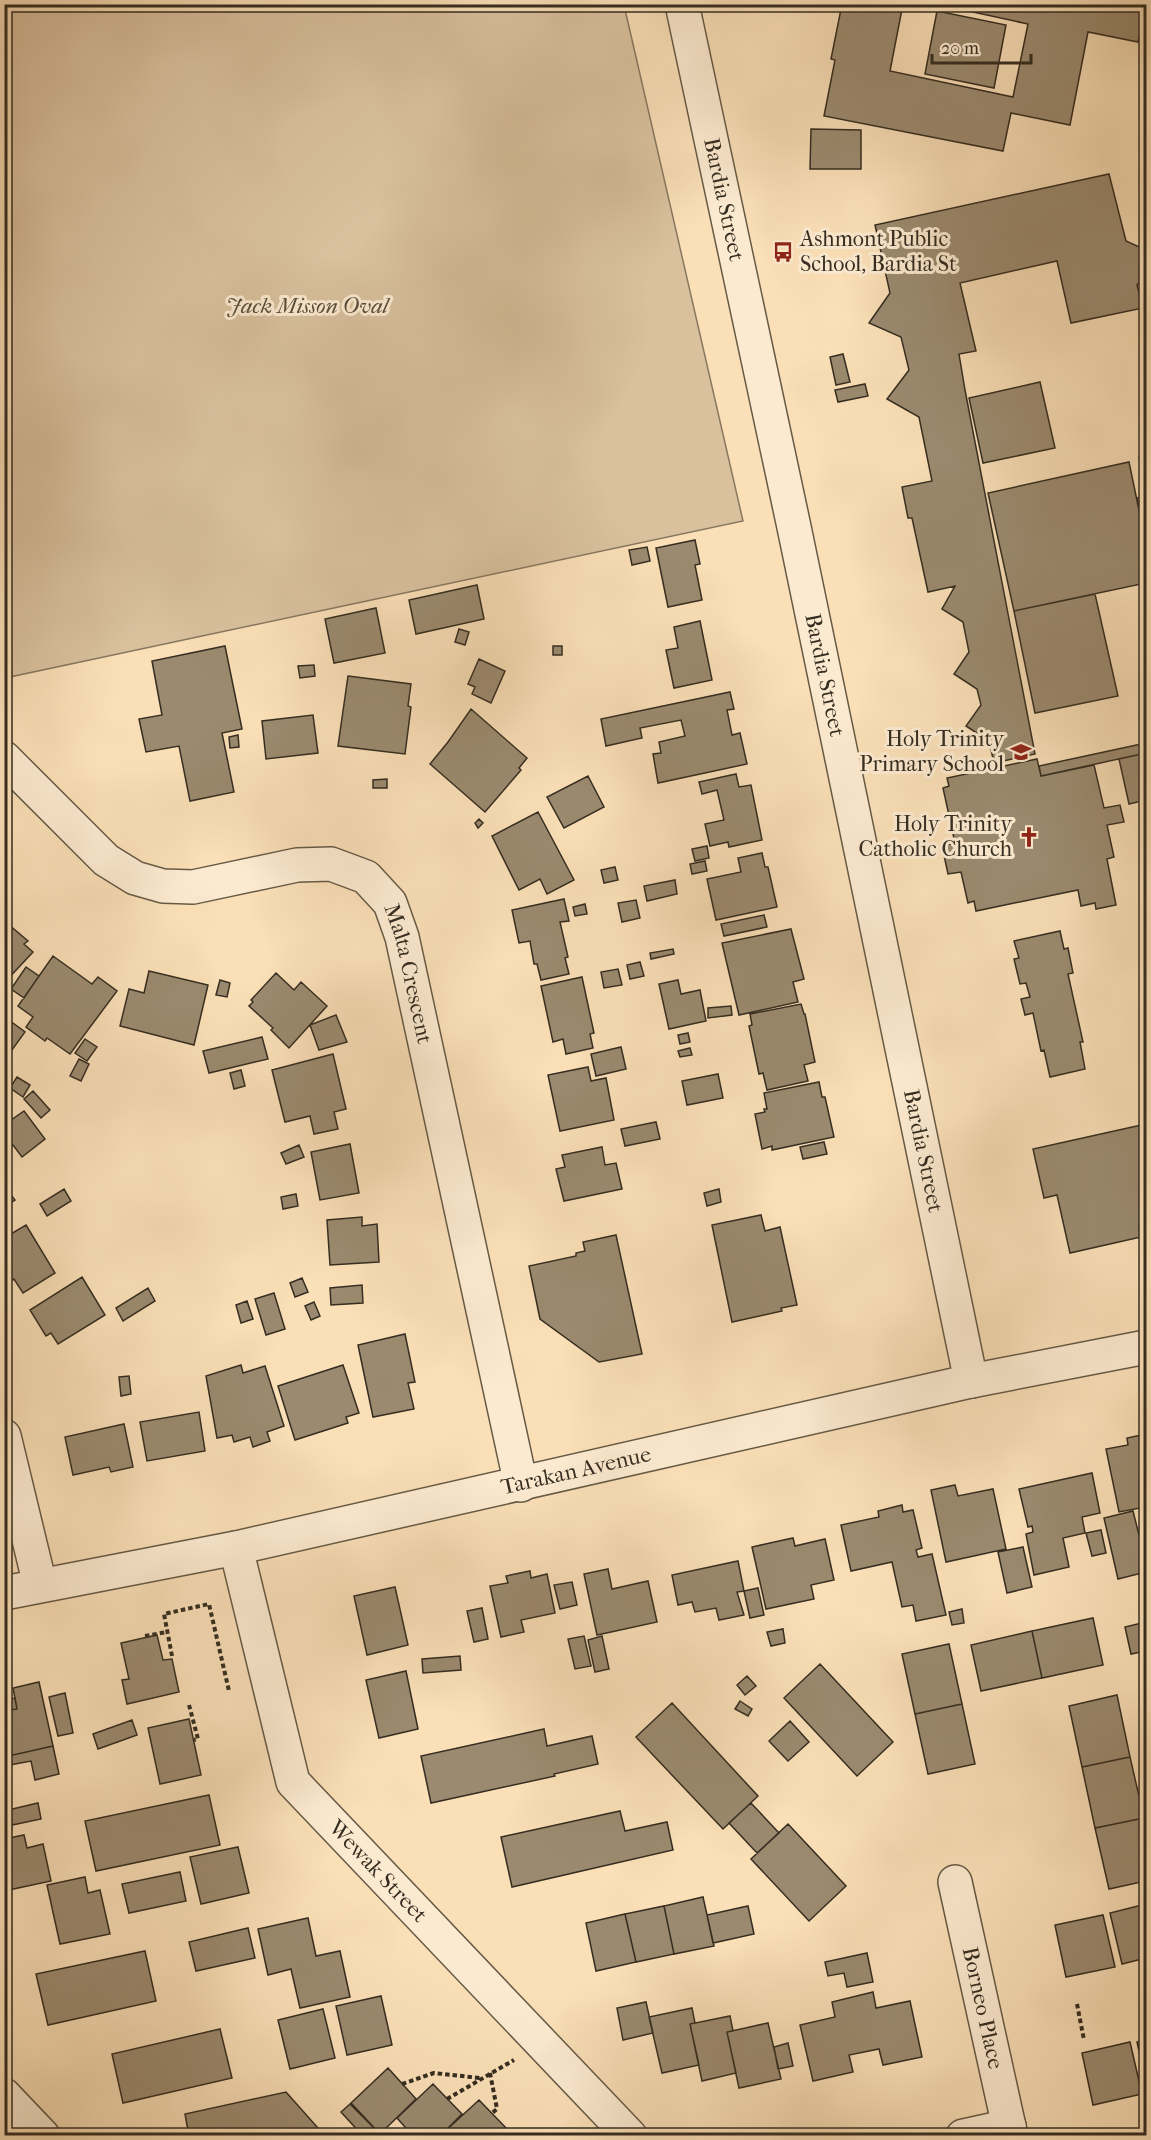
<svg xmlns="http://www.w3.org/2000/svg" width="1151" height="2140" font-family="'IM FELL French Canon',serif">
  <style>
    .green { fill: #d9c19e; stroke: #877760; stroke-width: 1.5 }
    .building { fill: #9b8a6f; stroke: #352d21; stroke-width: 1.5 }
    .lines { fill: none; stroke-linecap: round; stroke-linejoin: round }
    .minor-casing { stroke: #665a46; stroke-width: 36 }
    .path { stroke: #352d21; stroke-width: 4; stroke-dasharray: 4.5 3; stroke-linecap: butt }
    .minor { stroke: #fcead0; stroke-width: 33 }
    .labels { text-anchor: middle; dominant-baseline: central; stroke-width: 6; stroke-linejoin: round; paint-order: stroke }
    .street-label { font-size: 22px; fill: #352d21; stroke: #fcead0 }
    .poi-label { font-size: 22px; fill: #352d21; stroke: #fcead0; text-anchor: end }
    .park-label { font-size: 22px; font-style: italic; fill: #564b3a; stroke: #fcead0 }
  </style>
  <rect width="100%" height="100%" fill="#fadfb7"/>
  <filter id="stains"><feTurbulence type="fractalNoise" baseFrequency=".00333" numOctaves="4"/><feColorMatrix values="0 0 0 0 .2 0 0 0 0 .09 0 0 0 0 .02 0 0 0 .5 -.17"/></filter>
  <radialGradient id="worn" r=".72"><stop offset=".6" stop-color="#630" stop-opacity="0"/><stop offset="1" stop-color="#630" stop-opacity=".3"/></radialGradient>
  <path class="green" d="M 4,5 L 624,5 L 743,521 L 5,678 Z"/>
  <path class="building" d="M 842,4 L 903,4 L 890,71 L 1013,97 L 1028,24 L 936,4 L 1145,4 L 1138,42 L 1088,32 L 1070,125 L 1011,113 L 1003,151 L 824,116 L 835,60 L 831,59 Z
    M 937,11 L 1006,25 L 994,88 L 925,74 Z
    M 811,129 L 861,130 L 861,169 L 810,169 Z
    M 1109,174 L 1126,241 L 1146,250 L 1146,274 L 1137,285 L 1143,308 L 1071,323 L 1057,261 L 960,283 L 976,351 L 959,354 L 965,390 L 1035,754 L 994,763 L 989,741 L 966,726 L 981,705 L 977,689 L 954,674 L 969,652 L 963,622 L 942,609 L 955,586 L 928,592 L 912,518 L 908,518 L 902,487 L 932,481 L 919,417 L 887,399 L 909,370 L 901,337 L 869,323 L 890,293 L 875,225 Z
    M 843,354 L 850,382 L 836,385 L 830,357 Z
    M 1040,382 L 1055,448 L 983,463 L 969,398 Z
    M 865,384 L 868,396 L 838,402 L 835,390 Z
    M 1146,456 L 1146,492 L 1139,457 Z
    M 1129,462 L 1146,544 L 1146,583 L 1014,611 L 988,493 Z
    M 1146,496 L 1146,544 L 1137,498 Z
    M 695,540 L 700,564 L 695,565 L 702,600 L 668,607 L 656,548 Z
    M 647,547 L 650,561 L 632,565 L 629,550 Z
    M 477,585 L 484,619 L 416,634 L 409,600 Z
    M 1146,589 L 1146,613 L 1142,590 Z
    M 1095,594 L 1118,696 L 1035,713 L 1014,611 Z
    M 376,608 L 385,653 L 334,663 L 325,619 Z
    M 700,621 L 712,680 L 674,688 L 666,650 L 678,648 L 674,627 Z
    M 459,629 L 469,632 L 465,645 L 455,642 Z
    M 225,646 L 242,729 L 222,733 L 234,792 L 190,801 L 179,746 L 146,752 L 139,719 L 162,715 L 152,661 Z
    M 553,646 L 562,646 L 562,655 L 553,655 Z
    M 479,659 L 505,671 L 491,703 L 472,694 L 475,687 L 468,684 Z
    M 314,665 L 315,676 L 300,678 L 298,666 Z
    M 348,676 L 411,684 L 408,706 L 411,707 L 405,754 L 338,746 Z
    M 730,692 L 734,709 L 727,710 L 732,735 L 740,733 L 747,764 L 658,783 L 653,754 L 661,753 L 659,742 L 685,736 L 681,720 L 640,728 L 642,738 L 606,746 L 601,719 Z
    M 471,709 L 527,758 L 519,768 L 521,770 L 485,812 L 430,764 L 448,742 Z
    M 313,715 L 318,753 L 266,759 L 262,721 Z
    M 238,735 L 239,747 L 230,748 L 229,737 Z
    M 1146,743 L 1146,753 L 1041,776 L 1039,766 Z
    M 1146,753 L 1146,800 L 1129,804 L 1119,759 Z
    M 1037,759 L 1041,776 L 1094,765 L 1104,808 L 1120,805 L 1124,822 L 1107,825 L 1114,857 L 1107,859 L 1116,905 L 1096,909 L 1095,903 L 1081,906 L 1078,890 L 976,911 L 974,901 L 968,903 L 961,872 L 948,874 L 942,846 L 955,843 L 943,788 L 949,786 L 947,778 Z
    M 736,774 L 739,787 L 751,785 L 762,840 L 729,847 L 728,842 L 710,846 L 705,824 L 724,820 L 717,790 L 702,794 L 699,782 Z
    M 588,776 L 604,807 L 564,828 L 547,797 Z
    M 387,779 L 387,788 L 373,788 L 373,780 Z
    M 538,812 L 574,880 L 547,894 L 540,879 L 519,890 L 492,836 Z
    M 479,819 L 483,823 L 478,828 L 475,823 Z
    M 707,846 L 709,858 L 695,861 L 692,849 Z
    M 762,853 L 765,867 L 768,867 L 777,907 L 716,920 L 707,879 L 741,872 L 738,858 Z
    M 705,861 L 707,871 L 692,874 L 690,864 Z
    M 615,867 L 618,880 L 604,883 L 601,870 Z
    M 675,880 L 677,894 L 647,901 L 644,886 Z
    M 564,899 L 569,921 L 560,922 L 568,957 L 565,958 L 569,974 L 541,980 L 537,964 L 534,964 L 530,941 L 519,943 L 512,910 Z
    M 636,900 L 640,918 L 622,922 L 618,903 Z
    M 585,904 L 587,914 L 575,916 L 573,907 Z
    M 764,915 L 767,927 L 724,936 L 721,924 Z
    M 8,924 L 28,941 L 24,944 L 33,952 L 4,983 L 4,926 Z
    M 791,929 L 804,979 L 793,982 L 798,1002 L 739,1015 L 722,943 Z
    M 1060,931 L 1064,949 L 1068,948 L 1073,973 L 1068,974 L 1083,1042 L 1080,1042 L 1085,1069 L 1050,1077 L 1044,1050 L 1041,1051 L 1033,1013 L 1025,1015 L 1021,999 L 1030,997 L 1026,983 L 1020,984 L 1014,959 L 1019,958 L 1014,941 Z
    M 673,949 L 674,954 L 651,959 L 650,953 Z
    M 53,956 L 92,984 L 98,977 L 117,991 L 70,1054 L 47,1038 L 45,1041 L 26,1027 L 33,1017 L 18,1006 Z
    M 640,962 L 644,976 L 630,979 L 627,965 Z
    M 26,967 L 39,976 L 24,998 L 11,989 Z
    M 618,969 L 622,985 L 604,988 L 601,972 Z
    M 149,971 L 208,985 L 194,1045 L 120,1026 L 129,989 L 144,993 Z
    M 276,973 L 294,990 L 301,982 L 327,1006 L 289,1048 L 271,1030 L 273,1028 L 249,1006 L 253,1002 L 251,1000 Z
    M 582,977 L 594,1033 L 590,1034 L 593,1048 L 566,1054 L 563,1039 L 553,1042 L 541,986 Z
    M 220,980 L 230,983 L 227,997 L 216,995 Z
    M 678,980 L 681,994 L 700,990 L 706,1021 L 669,1029 L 659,984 Z
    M 801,1004 L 804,1014 L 805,1014 L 815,1062 L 804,1065 L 808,1081 L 767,1090 L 763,1073 L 759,1074 L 749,1026 L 752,1025 L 750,1014 Z
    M 731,1006 L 732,1015 L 708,1018 L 708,1008 Z
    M 336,1015 L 347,1042 L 319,1050 L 310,1025 Z
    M 13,1023 L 25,1032 L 4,1061 L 4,1034 Z
    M 688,1033 L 690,1042 L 680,1044 L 678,1035 Z
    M 262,1037 L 268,1059 L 209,1073 L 203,1051 Z
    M 85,1039 L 97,1047 L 87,1061 L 75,1053 Z
    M 621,1047 L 626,1069 L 596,1076 L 591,1054 Z
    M 690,1048 L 692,1055 L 680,1057 L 678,1051 Z
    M 333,1054 L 346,1109 L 334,1112 L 338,1129 L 314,1134 L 310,1116 L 285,1122 L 272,1070 Z
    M 79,1059 L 89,1064 L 81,1081 L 70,1076 Z
    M 588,1067 L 591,1081 L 606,1078 L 614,1120 L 560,1131 L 548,1075 Z
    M 241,1070 L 245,1086 L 234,1089 L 230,1073 Z
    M 718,1074 L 723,1098 L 687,1105 L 682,1081 Z
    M 17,1077 L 30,1085 L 23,1097 L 10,1088 Z
    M 819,1082 L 822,1097 L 825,1097 L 834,1137 L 772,1150 L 772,1146 L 762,1149 L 755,1114 L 765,1112 L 764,1109 L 767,1109 L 764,1093 Z
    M 33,1091 L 50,1110 L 41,1118 L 24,1099 Z
    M 24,1111 L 45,1139 L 22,1157 L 13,1145 L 4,1151 L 4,1125 Z
    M 656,1122 L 660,1139 L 625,1146 L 621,1129 Z
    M 1146,1124 L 1146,1225 L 1139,1226 L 1141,1237 L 1070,1253 L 1057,1195 L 1044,1198 L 1033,1149 Z
    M 824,1142 L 827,1154 L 803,1159 L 800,1147 Z
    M 350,1144 L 359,1193 L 320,1200 L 311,1152 Z
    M 299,1145 L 304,1157 L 286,1164 L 281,1153 Z
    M 602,1147 L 605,1165 L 616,1163 L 622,1189 L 564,1201 L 556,1169 L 565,1167 L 562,1155 Z
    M 4,1186 L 15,1200 L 6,1206 L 8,1210 L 4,1212 Z
    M 64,1189 L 71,1201 L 47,1216 L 40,1204 Z
    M 719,1189 L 721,1202 L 707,1206 L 704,1193 Z
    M 296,1194 L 298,1206 L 283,1209 L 281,1197 Z
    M 761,1215 L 765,1231 L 780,1227 L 797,1305 L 781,1308 L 782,1311 L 732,1322 L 712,1225 Z
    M 362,1217 L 362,1226 L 377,1224 L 379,1262 L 330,1265 L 327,1220 Z
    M 26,1225 L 55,1273 L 23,1293 L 14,1279 L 11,1281 L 4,1271 L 4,1238 Z
    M 616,1235 L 642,1354 L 599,1362 L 540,1319 L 529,1266 L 576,1256 L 576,1253 L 585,1251 L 583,1242 Z
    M 82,1277 L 105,1315 L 58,1344 L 51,1333 L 46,1336 L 30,1310 Z
    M 302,1278 L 308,1292 L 295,1297 L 290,1283 Z
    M 362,1285 L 363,1303 L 331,1305 L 330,1288 Z
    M 148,1288 L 155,1301 L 123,1321 L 116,1308 Z
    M 274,1293 L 285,1329 L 266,1335 L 255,1299 Z
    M 247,1301 L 253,1319 L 241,1323 L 236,1305 Z
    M 314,1302 L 320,1316 L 311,1320 L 305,1306 Z
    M 405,1334 L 415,1382 L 408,1383 L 414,1409 L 373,1417 L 358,1345 Z
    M 241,1365 L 243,1373 L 265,1366 L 284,1426 L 267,1432 L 270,1441 L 253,1447 L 250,1437 L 234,1442 L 232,1435 L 217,1438 L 206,1376 Z
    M 343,1365 L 359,1413 L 346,1417 L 348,1423 L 295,1440 L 278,1386 Z
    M 129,1376 L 131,1394 L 121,1396 L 119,1377 Z
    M 199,1412 L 205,1451 L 147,1461 L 140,1422 Z
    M 124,1424 L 133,1467 L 111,1472 L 109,1467 L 73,1475 L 65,1437 Z
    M 1146,1434 L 1146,1507 L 1119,1512 L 1106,1449 L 1128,1445 L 1127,1438 Z
    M 1092,1473 L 1100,1513 L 1082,1517 L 1085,1533 L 1063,1538 L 1069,1567 L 1034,1575 L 1026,1534 L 1033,1532 L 1032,1526 L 1028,1527 L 1019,1489 Z
    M 955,1485 L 958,1496 L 993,1489 L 1006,1549 L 946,1562 L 931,1490 Z
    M 902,1505 L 903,1512 L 913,1510 L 922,1548 L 916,1550 L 918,1557 L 932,1554 L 946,1615 L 916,1621 L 913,1605 L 902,1607 L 892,1562 L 851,1571 L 841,1525 L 879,1517 L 878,1511 Z
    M 1133,1511 L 1139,1535 L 1146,1533 L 1146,1572 L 1118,1579 L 1104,1518 Z
    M 1101,1530 L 1106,1553 L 1092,1556 L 1086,1533 Z
    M 793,1538 L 795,1546 L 825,1539 L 834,1580 L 811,1585 L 814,1599 L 766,1609 L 752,1547 Z
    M 1023,1547 L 1032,1587 L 1007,1593 L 998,1552 Z
    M 738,1561 L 744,1591 L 737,1592 L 744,1615 L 719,1620 L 716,1608 L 695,1612 L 692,1602 L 678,1605 L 672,1575 Z
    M 608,1569 L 612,1589 L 648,1581 L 657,1622 L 597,1635 L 584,1574 Z
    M 530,1571 L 531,1578 L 547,1574 L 555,1613 L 521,1620 L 524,1632 L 501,1637 L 490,1586 L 508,1583 L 506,1576 Z
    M 572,1582 L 577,1605 L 560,1609 L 554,1585 Z
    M 395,1587 L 408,1645 L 367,1655 L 354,1596 Z
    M 758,1588 L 764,1615 L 750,1618 L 744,1591 Z
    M 482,1608 L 488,1639 L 474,1642 L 467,1611 Z
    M 962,1609 L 964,1623 L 952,1625 L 949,1612 Z
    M 1093,1618 L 1103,1665 L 1042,1678 L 1032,1631 Z
    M 1146,1622 L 1146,1651 L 1131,1654 L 1125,1627 Z
    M 783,1629 L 785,1643 L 771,1646 L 767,1632 Z
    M 1032,1631 L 1042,1678 L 981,1691 L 971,1645 Z
    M 157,1635 L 163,1660 L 172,1659 L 179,1692 L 127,1704 L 122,1680 L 129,1679 L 121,1643 Z
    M 584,1636 L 591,1666 L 575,1669 L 568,1639 Z
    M 602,1636 L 609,1669 L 595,1672 L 588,1640 Z
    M 949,1644 L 962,1704 L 915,1714 L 902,1654 Z
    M 460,1656 L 461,1670 L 423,1673 L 422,1659 Z
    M 820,1664 L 893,1742 L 857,1776 L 784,1698 Z
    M 406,1671 L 418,1729 L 379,1738 L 366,1680 Z
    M 747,1676 L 756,1686 L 745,1695 L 737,1685 Z
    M 39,1682 L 53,1746 L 4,1757 L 4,1711 L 17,1709 L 13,1688 Z
    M 65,1693 L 73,1733 L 58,1736 L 49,1697 Z
    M 1117,1695 L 1130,1757 L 1082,1767 L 1069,1706 Z
    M 15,1698 L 17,1709 L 4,1711 L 4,1700 Z
    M 740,1701 L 752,1709 L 748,1716 L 735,1709 Z
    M 672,1703 L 758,1796 L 723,1829 L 636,1737 Z
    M 962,1704 L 975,1764 L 928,1774 L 915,1714 Z
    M 189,1719 L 201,1775 L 160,1784 L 148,1728 Z
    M 132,1720 L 137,1735 L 98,1749 L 93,1734 Z
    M 790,1721 L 809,1742 L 788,1761 L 769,1741 Z
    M 544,1729 L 547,1746 L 592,1736 L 598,1764 L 554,1774 L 555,1776 L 431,1803 L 421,1756 Z
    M 53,1746 L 59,1774 L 35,1780 L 31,1761 L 4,1766 L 4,1757 Z
    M 1130,1757 L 1144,1818 L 1095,1828 L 1082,1767 Z
    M 209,1795 L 220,1845 L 96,1871 L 85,1821 Z
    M 38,1803 L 41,1819 L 12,1825 L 8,1810 Z
    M 751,1803 L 779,1833 L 757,1853 L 729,1823 Z
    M 8,1811 L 12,1828 L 4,1829 L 4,1812 Z
    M 620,1811 L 625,1831 L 667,1822 L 673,1850 L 512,1887 L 501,1837 Z
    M 1144,1818 L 1146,1830 L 1146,1881 L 1109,1889 L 1095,1828 Z
    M 788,1824 L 846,1886 L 809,1921 L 751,1859 Z
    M 24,1835 L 27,1848 L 43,1844 L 51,1881 L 4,1891 L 4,1839 Z
    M 238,1847 L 249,1893 L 201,1904 L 190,1857 Z
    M 180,1872 L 186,1901 L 129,1913 L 122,1884 Z
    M 85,1877 L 88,1893 L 100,1890 L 110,1934 L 60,1944 L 47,1885 Z
    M 703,1897 L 714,1946 L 674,1954 L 664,1906 Z
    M 1146,1904 L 1146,1958 L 1122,1964 L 1110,1913 Z
    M 664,1906 L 674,1954 L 636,1962 L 625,1914 Z
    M 748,1906 L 754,1934 L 713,1943 L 707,1915 Z
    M 625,1914 L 636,1962 L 596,1971 L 586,1923 Z
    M 1103,1915 L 1115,1967 L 1066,1977 L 1055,1925 Z
    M 308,1918 L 316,1956 L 340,1951 L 350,1997 L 300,2008 L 291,1969 L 268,1975 L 258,1929 Z
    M 248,1928 L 255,1958 L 196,1971 L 189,1942 Z
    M 145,1951 L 156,2001 L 48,2025 L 36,1974 Z
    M 867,1953 L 873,1982 L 847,1987 L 844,1973 L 828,1976 L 825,1962 Z
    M 873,1992 L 876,2008 L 910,2001 L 922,2057 L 883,2065 L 879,2049 L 849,2055 L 853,2072 L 813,2081 L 800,2025 L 835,2017 L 832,2002 Z
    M 381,1996 L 392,2045 L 347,2055 L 336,2006 Z
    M 646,2002 L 653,2033 L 623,2040 L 617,2008 Z
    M 692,2008 L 695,2023 L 690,2024 L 699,2065 L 662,2073 L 649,2017 Z
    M 323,2009 L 335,2058 L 290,2069 L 278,2020 Z
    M 730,2016 L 733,2031 L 727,2032 L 736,2073 L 702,2081 L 690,2024 Z
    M 768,2023 L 781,2079 L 739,2088 L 727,2032 Z
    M 220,2029 L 232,2078 L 123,2103 L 112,2054 Z
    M 1146,2040 L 1146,2083 L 1137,2042 Z
    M 1130,2042 L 1142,2094 L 1093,2105 L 1082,2053 Z
    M 788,2043 L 793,2066 L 778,2069 L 774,2047 Z
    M 388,2068 L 416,2099 L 380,2134 L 351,2103 Z
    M 433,2084 L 462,2114 L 440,2136 L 413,2136 L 397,2118 Z
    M 286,2092 L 325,2136 L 189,2136 L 185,2114 Z
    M 479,2100 L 508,2130 L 502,2136 L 444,2136 L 442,2134 Z
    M 350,2104 L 381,2135 L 380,2136 L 363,2136 L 341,2112 Z"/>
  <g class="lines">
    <g class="minor-casing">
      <g id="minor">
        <path id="s1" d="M 682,4 L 794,527 L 971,1381"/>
        <path id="s2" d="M 4,758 L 106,860 L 135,878 L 163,886 L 193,887 L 297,865 L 331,864 L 366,877 L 390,903 L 402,937 L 521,1485"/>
        <path d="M 4,1436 L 40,1585"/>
        <path id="s3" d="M 236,1548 L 293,1782 L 630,2136"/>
        <path id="s4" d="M 4,1593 L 236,1548 L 971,1381 L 1146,1347"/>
        <path id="s5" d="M 955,1882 L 1011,2136"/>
        <path d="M 4,2095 L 43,2136"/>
        <path d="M 963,2136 L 1009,2126"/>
      </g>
    </g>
    <path class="path" d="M 145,1636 L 167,1632
      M 172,1656 L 164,1614 L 209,1604 L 229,1691
      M 189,1705 L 198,1739 L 194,1740
      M 1077,2004 L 1084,2040
      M 490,2073 L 497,2109 L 492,2113
      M 402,2084 L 434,2073 L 480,2078
      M 447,2099 L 514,2060"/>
    <use href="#minor" class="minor"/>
  </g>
  <defs>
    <g id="bus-bare" transform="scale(1.62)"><path d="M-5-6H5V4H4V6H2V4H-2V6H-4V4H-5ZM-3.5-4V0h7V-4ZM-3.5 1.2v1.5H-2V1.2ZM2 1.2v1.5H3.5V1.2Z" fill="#8f2418" stroke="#fcead0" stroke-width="2.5" paint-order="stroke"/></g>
    <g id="school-bare" transform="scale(1.62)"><path d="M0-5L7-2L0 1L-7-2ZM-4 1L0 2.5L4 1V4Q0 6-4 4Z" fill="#8f2418" stroke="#fcead0" stroke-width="2.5" paint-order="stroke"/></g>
    <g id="church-bare" transform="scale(1.62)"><path d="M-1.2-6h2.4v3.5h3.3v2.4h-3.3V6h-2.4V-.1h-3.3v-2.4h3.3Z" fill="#8f2418" stroke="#fcead0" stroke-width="2.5" paint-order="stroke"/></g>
  </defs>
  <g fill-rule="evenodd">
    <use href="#bus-bare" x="783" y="252"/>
    <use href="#school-bare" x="1021" y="752"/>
    <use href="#church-bare" x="1029" y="837"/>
  </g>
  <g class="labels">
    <g class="street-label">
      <text stroke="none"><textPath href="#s1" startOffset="200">Bardia Street</textPath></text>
      <text stroke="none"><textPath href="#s1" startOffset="686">Bardia Street</textPath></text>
      <text stroke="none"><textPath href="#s2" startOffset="524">Malta Crescent</textPath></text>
      <text stroke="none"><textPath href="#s1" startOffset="1172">Bardia Street</textPath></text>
      <text stroke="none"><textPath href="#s4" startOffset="585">Tarakan Avenue</textPath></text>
      <text stroke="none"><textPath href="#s3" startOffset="364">Wewak Street</textPath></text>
      <text stroke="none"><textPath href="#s5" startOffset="129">Borneo Place</textPath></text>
    </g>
    <g class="poi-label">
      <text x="800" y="239" text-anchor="start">Ashmont Public<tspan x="800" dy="25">School, Bardia St</tspan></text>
      <text x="1004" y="739">Holy Trinity<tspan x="1004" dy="25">Primary School</tspan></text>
      <text x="1012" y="824">Holy Trinity<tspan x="1012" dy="25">Catholic Church</tspan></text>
    </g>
    <g class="park-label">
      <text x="307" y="306">Jack Misson Oval</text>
    </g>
  </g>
  <rect width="1151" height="2140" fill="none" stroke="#fadfb7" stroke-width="24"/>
  <rect x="6" y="6" width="1139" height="2128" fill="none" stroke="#352d21" stroke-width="3"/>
  <rect x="12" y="12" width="1127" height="2116" fill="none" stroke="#352d21" stroke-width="1.5"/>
  <path d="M932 54v9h99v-9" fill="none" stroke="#352d21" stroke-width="3"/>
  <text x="941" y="54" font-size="18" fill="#352d21" stroke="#fcead0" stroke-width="4.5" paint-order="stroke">20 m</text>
  <rect width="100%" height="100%" filter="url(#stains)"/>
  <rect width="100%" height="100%" fill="url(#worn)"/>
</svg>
